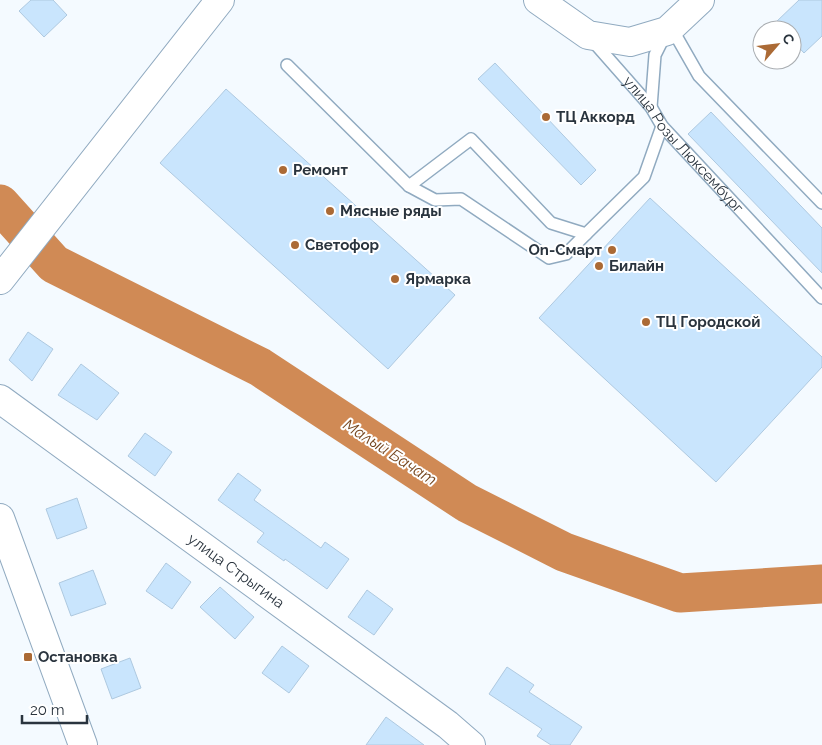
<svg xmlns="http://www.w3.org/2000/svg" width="822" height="745" font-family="Raleway,sans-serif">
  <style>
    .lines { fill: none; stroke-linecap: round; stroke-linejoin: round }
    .river { stroke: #d08a55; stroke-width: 39 }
    .building { fill: #c9e5fd; stroke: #aec9e0 }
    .service-casing { stroke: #90aac0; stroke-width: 14 }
    .tertiary-casing { stroke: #90aac0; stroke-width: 30 }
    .service { stroke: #fff; stroke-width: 11 }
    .tertiary { stroke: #fff; stroke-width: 28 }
    .poi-dot { fill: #ab6a35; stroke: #fff; stroke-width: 2 }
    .labels { text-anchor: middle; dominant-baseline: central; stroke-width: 4; stroke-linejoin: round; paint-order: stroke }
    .poi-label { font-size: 15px; font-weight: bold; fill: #2a343e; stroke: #fff; text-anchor: start }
    .street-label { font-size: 15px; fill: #2a343e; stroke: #fff }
    .water-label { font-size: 16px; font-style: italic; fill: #75461f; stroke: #fff }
  </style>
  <rect width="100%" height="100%" fill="#f4faff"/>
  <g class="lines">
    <path class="river" d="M 0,204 L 54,264 L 260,367 L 467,503 L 564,552 L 680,593 L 822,584"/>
  </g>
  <path class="building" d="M 31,0 L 53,0 L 67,15 L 44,37 L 19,11 Z
    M 799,0 L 822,0 L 822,36 L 804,53 L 792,40 L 792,30 L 783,30 L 776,22 Z
    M 495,63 L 596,170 L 581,185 L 478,79 Z
    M 226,89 L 455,295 L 388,369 L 160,163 Z
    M 711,112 L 822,228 L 822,273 L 688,134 Z
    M 650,198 L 822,357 L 822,367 L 716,482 L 539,318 Z
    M 28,332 L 53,349 L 32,381 L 9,360 Z
    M 81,364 L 119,393 L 97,420 L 58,395 Z
    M 145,433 L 172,452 L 155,476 L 128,456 Z
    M 238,473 L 261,490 L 254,500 L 321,548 L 325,542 L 349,559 L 327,589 L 285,559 L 284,561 L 257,542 L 264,533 L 218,500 Z
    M 77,498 L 87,528 L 57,539 L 46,509 Z
    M 166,563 L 191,582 L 172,609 L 146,591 Z
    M 93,570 L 106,604 L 71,616 L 59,583 Z
    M 220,587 L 254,617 L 235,639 L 200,607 Z
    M 367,590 L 393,609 L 374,635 L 348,617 Z
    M 282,646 L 309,666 L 289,693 L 262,673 Z
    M 130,658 L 141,688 L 112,699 L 101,669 Z
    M 507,667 L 534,685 L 529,692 L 582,727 L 570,745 L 551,745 L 537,736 L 542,729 L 489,694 Z
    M 386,717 L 424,745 L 366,745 Z"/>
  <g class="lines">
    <g class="service-casing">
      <g id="service">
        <path d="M 671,27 L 699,76 L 822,203"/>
        <path id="s1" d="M 592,40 L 651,107 L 662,126 L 822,298"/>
        <path d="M 287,65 L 409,186 L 435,200 L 461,199 L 549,258 L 566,254 L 586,234"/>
        <path d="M 651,107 L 655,55 L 665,35"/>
        <path d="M 409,186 L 471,139 L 551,223 L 586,234 L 644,177 L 662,126"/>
      </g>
    </g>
    <g class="tertiary-casing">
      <g id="tertiary">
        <path d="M 538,0 L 588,35 L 630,42 L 667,31 L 700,0"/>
        <path d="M 0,280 L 220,0"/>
        <path id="s2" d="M 0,399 L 448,725 L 471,745"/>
        <path d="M 0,518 L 83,745"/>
      </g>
    </g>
    <use href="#service" class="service"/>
    <use href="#tertiary" class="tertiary"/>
  </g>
  <g class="poi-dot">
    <circle cx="546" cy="117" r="5"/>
    <circle cx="283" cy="170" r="5"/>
    <circle cx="330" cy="211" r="5"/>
    <circle cx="295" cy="245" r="5"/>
    <circle cx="612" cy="250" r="5"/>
    <circle cx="599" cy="266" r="5"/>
    <circle cx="395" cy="279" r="5"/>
    <circle cx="646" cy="322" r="5"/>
    <rect x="23" y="652" width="10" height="10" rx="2.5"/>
  </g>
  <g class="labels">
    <g class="poi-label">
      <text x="556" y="117">ТЦ Аккорд</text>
      <text x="293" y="170">Ремонт</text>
      <text x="340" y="211">Мясные ряды</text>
      <text x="305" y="245">Светофор</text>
      <text x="602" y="250" text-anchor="end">On-Смарт</text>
      <text x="609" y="266">Билайн</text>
      <text x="405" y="279">Ярмарка</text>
      <text x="656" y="322">ТЦ Городской</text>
      <text x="38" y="657">Остановка</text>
    </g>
    <g class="street-label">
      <text stroke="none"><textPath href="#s1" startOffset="139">улица Розы Люксембург</textPath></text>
      <text stroke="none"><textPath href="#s2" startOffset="292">улица Стрыгина</textPath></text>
    </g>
    <g class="water-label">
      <text transform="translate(390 452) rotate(33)">Малый Бачат</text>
    </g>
  </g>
  <g transform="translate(777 45) rotate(62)"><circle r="24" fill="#ffffff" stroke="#aaaeb2"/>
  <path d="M0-4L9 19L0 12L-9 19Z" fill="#ab6a35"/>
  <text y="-8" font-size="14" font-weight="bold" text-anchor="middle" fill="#2a343e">С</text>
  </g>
  <path d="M22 715v8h65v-8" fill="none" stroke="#2a343e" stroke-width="2.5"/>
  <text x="30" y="715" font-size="15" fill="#2a343e" stroke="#ffffff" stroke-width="4" paint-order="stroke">20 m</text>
</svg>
